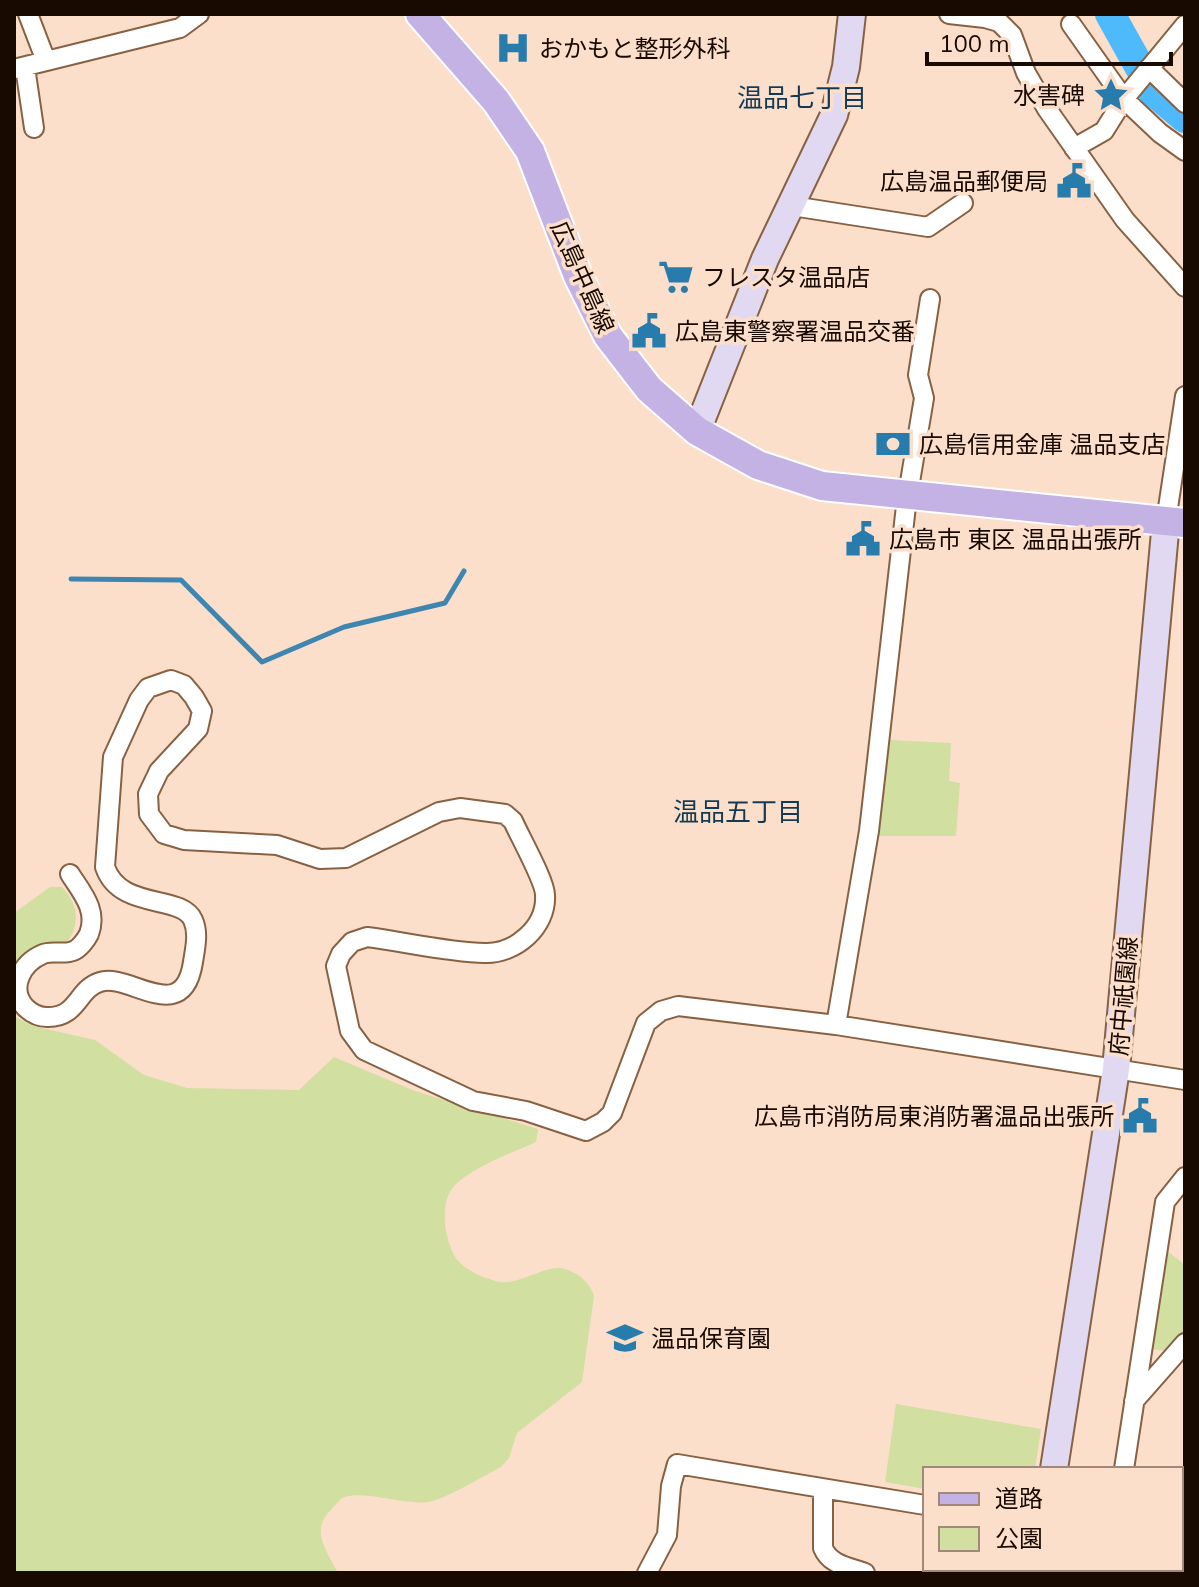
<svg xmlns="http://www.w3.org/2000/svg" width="1199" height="1587" font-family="Mulish,'Noto Sans JP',sans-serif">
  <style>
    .green { fill: #d1dfa1 }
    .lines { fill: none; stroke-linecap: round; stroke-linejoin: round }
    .stream { stroke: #3e85b0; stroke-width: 5 }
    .river { stroke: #4ebafb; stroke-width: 30 }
    .street-casing { stroke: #886142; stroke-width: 22 }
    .secondary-casing { stroke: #886142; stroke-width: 30 }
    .primary-casing { stroke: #fff; stroke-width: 32 }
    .street { stroke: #fff; stroke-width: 18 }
    .secondary { stroke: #e1d9f1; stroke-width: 26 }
    .primary { stroke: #c3b2e3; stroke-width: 28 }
    .labels { text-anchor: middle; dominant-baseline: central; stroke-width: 7; stroke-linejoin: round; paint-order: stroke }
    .poi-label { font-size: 24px; fill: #180901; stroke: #fbdfcb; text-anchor: start }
    .street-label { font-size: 24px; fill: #180901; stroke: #fbdfcb }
    .neighbourhood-label { font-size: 26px; fill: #133a52; stroke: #fbdfcb }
  </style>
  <rect width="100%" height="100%" fill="#fbdfcb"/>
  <path class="green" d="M 890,740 L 951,743 L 949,781 L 960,783 L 956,836 L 879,836 Z
    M 50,887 L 62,887 C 78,904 81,924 67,942 L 36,947 L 14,968 L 14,913 Z
    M 14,1016 L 33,1026 L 95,1040 L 144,1075 L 187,1088 L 299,1090 L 334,1057 L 415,1091 L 538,1129 L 536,1142 C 510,1154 476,1165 455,1185 C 439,1201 444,1236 454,1255 C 461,1269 485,1279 500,1282 C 521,1285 547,1263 565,1269 C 579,1273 590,1283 594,1296 L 582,1382 L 517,1433 L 509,1458 L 501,1467 C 481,1477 449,1498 428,1502 C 403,1505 360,1489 342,1498 C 338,1501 333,1508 329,1512 C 310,1531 328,1553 338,1573 L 14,1573 Z
    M 1166,1250 L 1185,1265 L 1185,1331 L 1169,1351 L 1150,1349 Z
    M 896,1404 L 1041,1429 L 1035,1469 L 925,1469 L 925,1489 L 885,1482 Z"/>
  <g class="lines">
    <path class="stream" d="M 71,579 L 181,580 L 262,662 L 344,627 L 445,603 L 464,571"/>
    <path class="river" d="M 1110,14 L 1153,91 L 1185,118"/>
    <g class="street-casing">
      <path id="street" d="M 28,14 L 46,61
        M 949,14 L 985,18 L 999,22 L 1012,35 L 1026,73 L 1047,109 L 1125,220 L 1185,287
        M 1071,24 L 1124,99 L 1160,133 L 1185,151
        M 25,67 L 34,128
        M 1149,68 L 1185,103
        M 14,69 L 180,28 L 199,14
        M 1074,148 L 1104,131 L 1124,99 L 1185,25
        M 792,206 L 928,227 L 963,203
        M 1166,521 L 1185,396
        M 70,874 C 82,893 98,910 89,934 C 86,940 79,949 73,951 C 64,955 52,950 43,954 C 22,963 8,988 25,1007 C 31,1013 39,1017 47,1017 C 78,1018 77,989 100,982 C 129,972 183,1028 193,962 C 195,949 199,933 193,920 C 182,894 120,911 105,867 L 113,757 L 139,700 L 148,688 L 171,680 L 184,685 L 194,697 L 202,711 L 198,729 L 159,771 L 148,794 L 149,814 L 164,834 L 184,840 L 277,845 L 320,859 L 346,858 L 439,812 L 460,808 L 505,814 L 513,821 C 520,837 545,881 545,895 C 547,927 515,954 485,953 C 446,952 406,942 367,937 L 352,942 L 341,954 L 336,966 L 350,1031 L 364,1050 L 473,1101 L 526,1111 L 586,1131 L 603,1122 L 612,1113 L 646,1023 L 661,1011 L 678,1006 L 836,1025 L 1185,1080
        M 836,1025 L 869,831 L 906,506 L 924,398 L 918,375 L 930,299
        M 1134,1401 L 1185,1343
        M 1124,1469 L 1165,1202 L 1185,1177
        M 823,1489 L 823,1548 C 830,1565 849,1567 865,1573
        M 1161,1569 L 1185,1573
        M 647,1573 L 667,1535 L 671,1486 L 677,1464 L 925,1505
        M 1108,1573 L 1109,1569"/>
    </g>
    <g class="secondary-casing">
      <path id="secondary" d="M 697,431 L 765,259 L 834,115 L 846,67 L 852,14
        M 1054,1469 L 1116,1069 L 1166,521
        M 1038,1573 L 1039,1569"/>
    </g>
    <g class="primary-casing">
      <path id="primary" d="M 420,14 L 496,101 L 530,151 L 578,276 L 608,336 L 649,389 L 697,431 L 758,465 L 822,486 L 1185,523"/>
    </g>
    <use href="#street" class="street"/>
    <use href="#secondary" class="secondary"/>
    <use href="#primary" class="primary"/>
  </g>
  <defs>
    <g id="hospital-bare" transform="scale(2.76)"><path d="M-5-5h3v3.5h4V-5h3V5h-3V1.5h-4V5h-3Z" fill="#287cac" stroke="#fbdfcb" stroke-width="2.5" paint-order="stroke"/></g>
    <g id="sight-bare" transform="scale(2.76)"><path d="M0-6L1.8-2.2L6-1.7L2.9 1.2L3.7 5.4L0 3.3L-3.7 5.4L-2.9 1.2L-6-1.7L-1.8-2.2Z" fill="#287cac" stroke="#fbdfcb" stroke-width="2.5" paint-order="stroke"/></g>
    <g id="civic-bare" transform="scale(2.76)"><path d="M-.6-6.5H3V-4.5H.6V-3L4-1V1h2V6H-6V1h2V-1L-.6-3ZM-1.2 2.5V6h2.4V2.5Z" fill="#287cac" stroke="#fbdfcb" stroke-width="2.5" paint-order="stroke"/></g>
    <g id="supermarket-bare" transform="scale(2.76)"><path d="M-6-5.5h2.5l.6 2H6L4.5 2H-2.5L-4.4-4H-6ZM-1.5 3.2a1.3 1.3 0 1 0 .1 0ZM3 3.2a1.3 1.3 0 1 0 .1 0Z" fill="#287cac" stroke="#fbdfcb" stroke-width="2.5" paint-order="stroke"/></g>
    <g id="bank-bare" transform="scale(2.76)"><path d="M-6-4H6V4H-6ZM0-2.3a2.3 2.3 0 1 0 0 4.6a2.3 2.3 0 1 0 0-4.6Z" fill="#287cac" stroke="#fbdfcb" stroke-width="2.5" paint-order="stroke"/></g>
    <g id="school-bare" transform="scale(2.76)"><path d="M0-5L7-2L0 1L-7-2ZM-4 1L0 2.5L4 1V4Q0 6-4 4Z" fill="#287cac" stroke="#fbdfcb" stroke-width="2.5" paint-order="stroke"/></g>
  </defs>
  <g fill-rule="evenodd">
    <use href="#hospital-bare" x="513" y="48"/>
    <use href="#sight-bare" x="1111" y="95"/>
    <use href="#civic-bare" x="1074" y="181"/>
    <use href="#supermarket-bare" x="676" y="277"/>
    <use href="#civic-bare" x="649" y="331"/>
    <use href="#bank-bare" x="893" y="444"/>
    <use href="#civic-bare" x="863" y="539"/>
    <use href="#civic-bare" x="1140" y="1116"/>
    <use href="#school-bare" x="625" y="1338"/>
  </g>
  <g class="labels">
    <g class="poi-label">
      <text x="539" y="48">おかもと整形外科</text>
      <text x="1085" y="95" text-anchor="end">水害碑</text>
      <text x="1048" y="181" text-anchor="end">広島温品郵便局</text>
      <text x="702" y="277">フレスタ温品店</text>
      <text x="675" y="331">広島東警察署温品交番</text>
      <text x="919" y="444">広島信用金庫 温品支店</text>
      <text x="889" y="539">広島市 東区 温品出張所</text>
      <text x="1114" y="1116" text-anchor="end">広島市消防局東消防署温品出張所</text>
      <text x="651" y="1338">温品保育園</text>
    </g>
    <g class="street-label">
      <text transform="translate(583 277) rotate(66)">広島中島線</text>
      <text transform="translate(1123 996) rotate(-85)">府中祇園線</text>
    </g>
    <g class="neighbourhood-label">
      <text x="802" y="97">温品七丁目</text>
      <text x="738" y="811">温品五丁目</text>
    </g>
  </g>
  <rect width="1199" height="1587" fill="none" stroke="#180901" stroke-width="32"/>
  <rect x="923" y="1467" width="260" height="104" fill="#fbdfcb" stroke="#a0897a" stroke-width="2"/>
  <rect x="939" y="1493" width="40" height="12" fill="#c3b2e3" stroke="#a0897a" stroke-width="2"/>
  <text x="995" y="1507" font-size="24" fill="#180901">道路</text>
  <rect x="939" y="1527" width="40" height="24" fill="#d1dfa1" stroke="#a0897a" stroke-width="2"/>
  <text x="995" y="1547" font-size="24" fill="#180901">公園</text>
  <path d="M927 52v12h244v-12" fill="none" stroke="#180901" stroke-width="4"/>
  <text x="939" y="52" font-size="24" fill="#180901" stroke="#fbdfcb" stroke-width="6" paint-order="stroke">100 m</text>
</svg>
